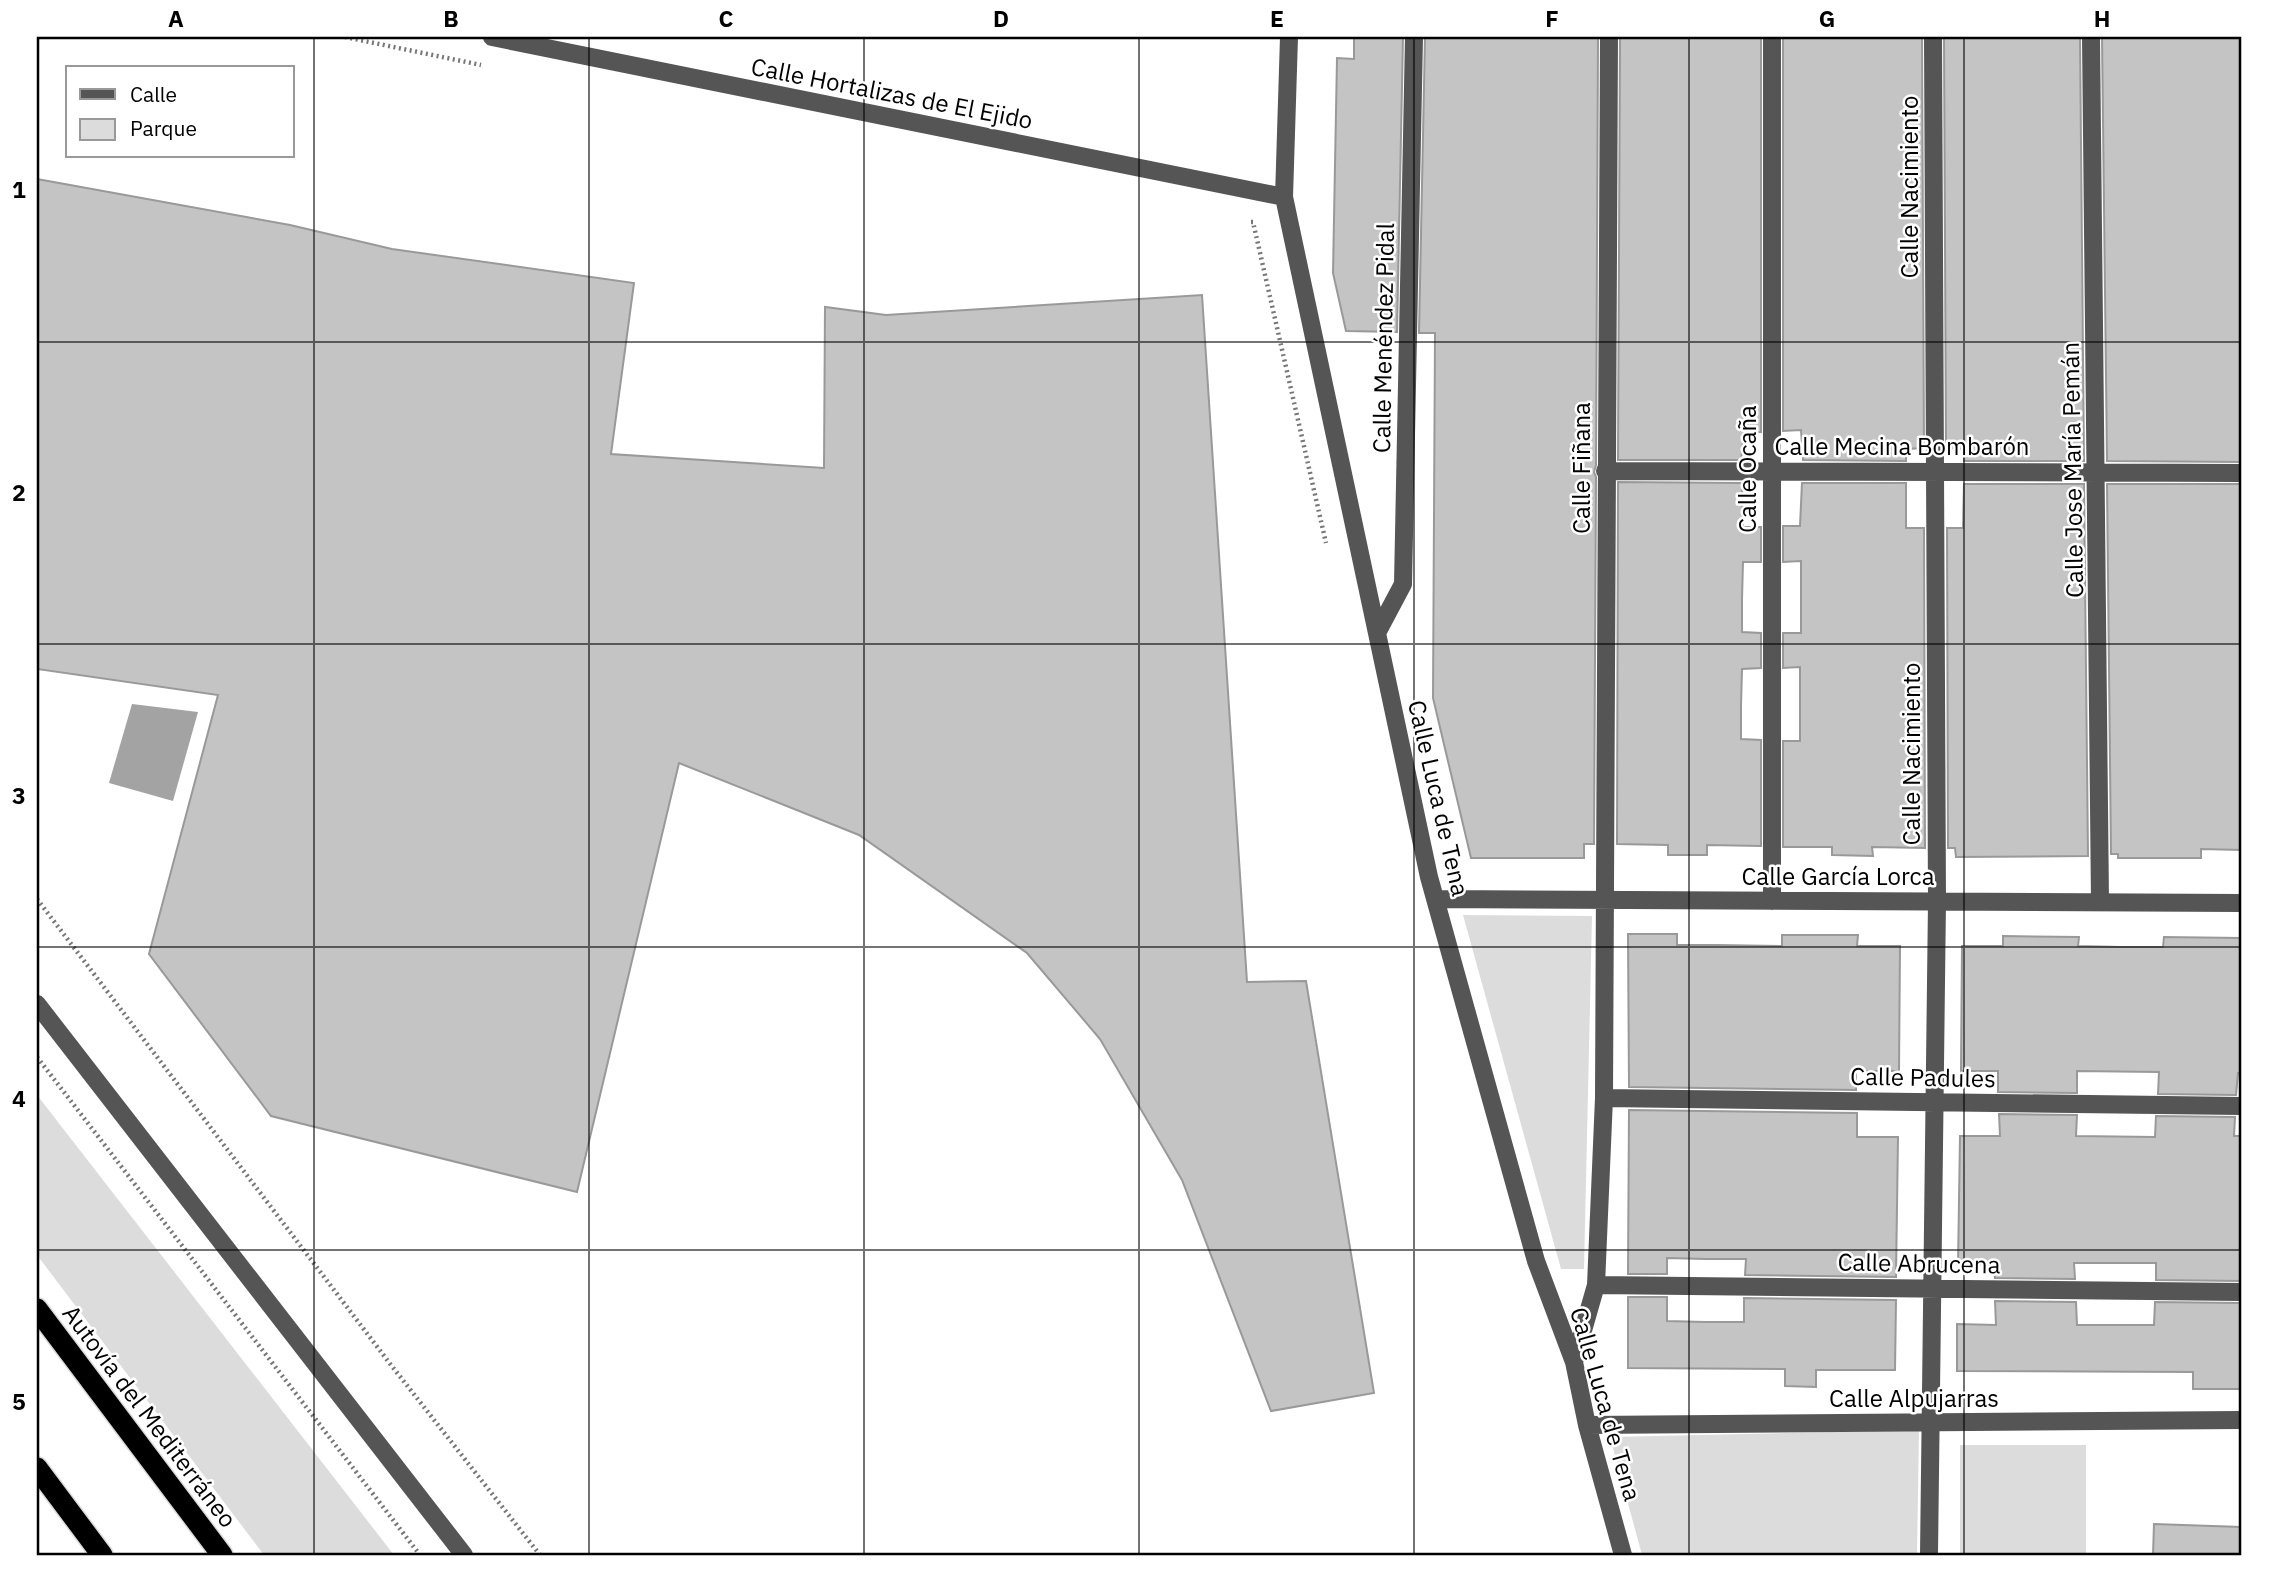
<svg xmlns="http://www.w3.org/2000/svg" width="2278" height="1592" font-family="'IBM Plex Sans',sans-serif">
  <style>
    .green { fill: #dcdcdc }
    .water { fill: #a3a3a3 }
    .building { fill: #c4c4c4; stroke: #999; stroke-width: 2 }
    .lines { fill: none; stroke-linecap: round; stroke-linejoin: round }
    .highway-casing { stroke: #dbdbdb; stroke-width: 24 }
    .path { stroke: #777; stroke-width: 4.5; stroke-dasharray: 2 3.5; stroke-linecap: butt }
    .minor { stroke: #555; stroke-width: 18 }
    .highway { stroke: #000; stroke-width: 21 }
    .grid { fill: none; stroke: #000; stroke-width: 2; stroke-opacity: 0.55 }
    .labels { text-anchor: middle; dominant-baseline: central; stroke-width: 5; stroke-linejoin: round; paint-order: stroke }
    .street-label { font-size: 24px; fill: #000; stroke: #fff }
    .neatline { fill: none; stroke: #000; stroke-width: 2.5 }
    .grid-label { font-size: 23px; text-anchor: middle; font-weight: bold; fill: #000 }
  </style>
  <rect width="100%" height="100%" fill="#fff"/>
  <path class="green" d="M 1463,915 L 1592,916 L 1584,1269 L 1561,1269 Z
    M 37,1095 L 394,1555 L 264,1555 L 37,1255 Z
    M 1919,1430 L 1917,1555 L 1642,1555 L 1610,1437 Z
    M 1960,1445 L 2086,1445 L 2086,1555 L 1960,1555 Z"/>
  <path class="water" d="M 132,704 L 198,712 L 173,801 L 109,783 Z"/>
  <path class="building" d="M 1354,37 L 1403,37 L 1397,332 L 1346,331 L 1333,273 L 1337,58 L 1354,59 Z
    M 1425,37 L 1598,37 L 1596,465 L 1594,472 L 1596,477 L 1594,844 L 1584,844 L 1584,858 L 1471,858 L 1433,698 L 1435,333 L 1419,333 Z
    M 1620,37 L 1761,37 L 1761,432 L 1744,433 L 1741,460 L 1618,460 Z
    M 1783,37 L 1922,37 L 1924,448 L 1906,449 L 1906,461 L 1803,460 L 1801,430 L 1783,431 Z
    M 1944,37 L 2080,37 L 2084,461 L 1964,461 L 1964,449 L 1946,448 Z
    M 2102,37 L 2241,37 L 2241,462 L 2107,461 Z
    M 37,179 L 290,225 L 392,249 L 634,283 L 611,454 L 824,468 L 825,307 L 886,315 L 1202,295 L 1247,982 L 1306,981 L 1374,1393 L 1271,1411 L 1182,1180 L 1100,1039 L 1027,953 L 859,835 L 679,763 L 577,1192 L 271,1116 L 149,954 L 218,695 L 37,669 Z
    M 1618,482 L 1742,483 L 1743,527 L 1761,527 L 1761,562 L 1743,562 L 1742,599 L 1742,632 L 1761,633 L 1761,668 L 1742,669 L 1741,706 L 1741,739 L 1761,740 L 1761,846 L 1707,845 L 1707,855 L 1668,855 L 1668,845 L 1617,844 Z
    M 1802,483 L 1906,483 L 1906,528 L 1924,528 L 1925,848 L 1872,847 L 1873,856 L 1832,855 L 1832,847 L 1783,847 L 1783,741 L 1800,741 L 1800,667 L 1783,668 L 1783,633 L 1801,633 L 1801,561 L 1783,562 L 1783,526 L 1800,526 Z
    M 1964,484 L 2084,484 L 2088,856 L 1956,857 L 1955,848 L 1948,848 L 1947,528 L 1963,528 Z
    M 2107,484 L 2241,484 L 2241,850 L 2201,849 L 2201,858 L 2118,858 L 2118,854 L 2111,854 Z
    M 1628,934 L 1677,934 L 1677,945 L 1717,945 L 1782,946 L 1782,935 L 1858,935 L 1857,946 L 1900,946 L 1899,1071 L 1856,1071 L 1856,1090 L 1629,1087 Z
    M 2003,936 L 2079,937 L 2078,946 L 2121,947 L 2163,947 L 2164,937 L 2241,938 L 2241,1073 L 2238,1073 L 2236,1095 L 2158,1094 L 2159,1072 L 2077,1071 L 2077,1093 L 1998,1092 L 1998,1071 L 1961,1071 L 1962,946 L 2003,946 Z
    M 1629,1110 L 1857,1113 L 1857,1137 L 1898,1137 L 1896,1277 L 1745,1275 L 1746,1259 L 1706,1259 L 1667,1258 L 1667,1274 L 1628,1274 Z
    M 1999,1114 L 2077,1115 L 2076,1136 L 2155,1137 L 2156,1116 L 2235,1117 L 2234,1136 L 2241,1136 L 2241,1281 L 2156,1280 L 2156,1263 L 2074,1263 L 2075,1279 L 1995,1278 L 1994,1264 L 1958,1265 L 1960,1136 L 2000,1136 Z
    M 1628,1297 L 1667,1297 L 1667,1321 L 1705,1322 L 1744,1322 L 1744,1298 L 1896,1300 L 1895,1370 L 1816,1370 L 1816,1387 L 1785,1386 L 1785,1369 L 1628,1368 Z
    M 1995,1301 L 2076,1302 L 2077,1325 L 2154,1325 L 2155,1302 L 2241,1303 L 2241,1389 L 2193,1389 L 2193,1372 L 1957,1371 L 1957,1324 L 1996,1325 Z
    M 2154,1524 L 2241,1527 L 2241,1555 L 2153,1555 Z"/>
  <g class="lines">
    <g class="highway-casing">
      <path id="highway" d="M 37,1309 L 222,1555
        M 37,1468 L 102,1555"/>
    </g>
    <path class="path" d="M 345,37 L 481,65
      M 1251,222 L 1253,222 L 1326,543
      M 37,899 L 391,1365 L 540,1555
      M 37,1057 L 420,1555"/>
    <path class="minor" d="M 492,37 L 1284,197
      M 1289,37 L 1284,197 L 1429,877 L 1536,1261 L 1574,1362 L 1587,1425 L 1623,1555
      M 2091,37 L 2100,902
      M 1605,471 L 2241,473
      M 1377,633 L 1403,584 L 1414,37
      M 1435,899 L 2241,903
      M 1772,901 L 1772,37
      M 37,1004 L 464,1555
      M 1604,1098 L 2241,1106
      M 1596,1285 L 2241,1292
      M 1574,1362 L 1596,1285 L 1604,1098 L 1609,37
      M 1587,1425 L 2241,1420
      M 1929,1555 L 1937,901 L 1933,37"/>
    <use href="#highway" class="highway"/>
  </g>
  <path class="grid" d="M 314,37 L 314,1555M 589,37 L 589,1555M 864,37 L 864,1555M 1139,37 L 1139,1555M 1414,37 L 1414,1555M 1689,37 L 1689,1555M 1964,37 L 1964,1555M 37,342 L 2241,342M 37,644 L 2241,644M 37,947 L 2241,947M 37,1250 L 2241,1250"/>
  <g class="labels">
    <g class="street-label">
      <text transform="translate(892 93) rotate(11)">Calle Hortalizas de El Ejido</text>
      <text transform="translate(1909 187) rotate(-90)">Calle Nacimiento</text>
      <text transform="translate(1383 338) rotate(-89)">Calle Menéndez Pidal</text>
      <text x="1902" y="446">Calle Mecina Bombarón</text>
      <text transform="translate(1581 468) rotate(-90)">Calle Fiñana</text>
      <text transform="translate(1747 469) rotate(-90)">Calle Ocaña</text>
      <text transform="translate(2072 470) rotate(-91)">Calle Jose María Pemán</text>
      <text transform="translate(1911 754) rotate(-90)">Calle Nacimiento</text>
      <text transform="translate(1439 798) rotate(77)">Calle Luca de Tena</text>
      <text x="1838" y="876">Calle García Lorca</text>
      <text transform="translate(1923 1077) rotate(1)">Calle Padules</text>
      <text transform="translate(1919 1263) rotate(1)">Calle Abrucena</text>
      <text x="1914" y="1398">Calle Alpujarras</text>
      <text transform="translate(1606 1404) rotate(74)">Calle Luca de Tena</text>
      <text transform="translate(150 1416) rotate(53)">Autovía del Mediterráneo</text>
    </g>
  </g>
  <rect width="2278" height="1592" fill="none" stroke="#ffffff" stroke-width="77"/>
  <rect x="66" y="66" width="228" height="91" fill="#ffffff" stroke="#999999" stroke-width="2"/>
  <rect x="80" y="89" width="35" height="10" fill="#555555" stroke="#999999" stroke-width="2"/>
  <text x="130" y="102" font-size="21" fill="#000000">Calle</text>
  <rect x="80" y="119" width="35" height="21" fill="#dcdcdc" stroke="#999999" stroke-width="2"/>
  <text x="130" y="136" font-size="21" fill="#000000">Parque</text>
  <rect x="38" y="38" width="2202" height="1516" class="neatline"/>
  <g class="grid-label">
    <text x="176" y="27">A</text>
    <text x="451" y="27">B</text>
    <text x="726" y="27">C</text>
    <text x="1001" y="27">D</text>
    <text x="1277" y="27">E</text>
    <text x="1552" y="27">F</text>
    <text x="1827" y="27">G</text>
    <text x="2102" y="27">H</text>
    <text x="19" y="198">1</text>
    <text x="19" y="501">2</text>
    <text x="19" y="804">3</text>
    <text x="19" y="1107">4</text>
    <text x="19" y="1410">5</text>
  </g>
</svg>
